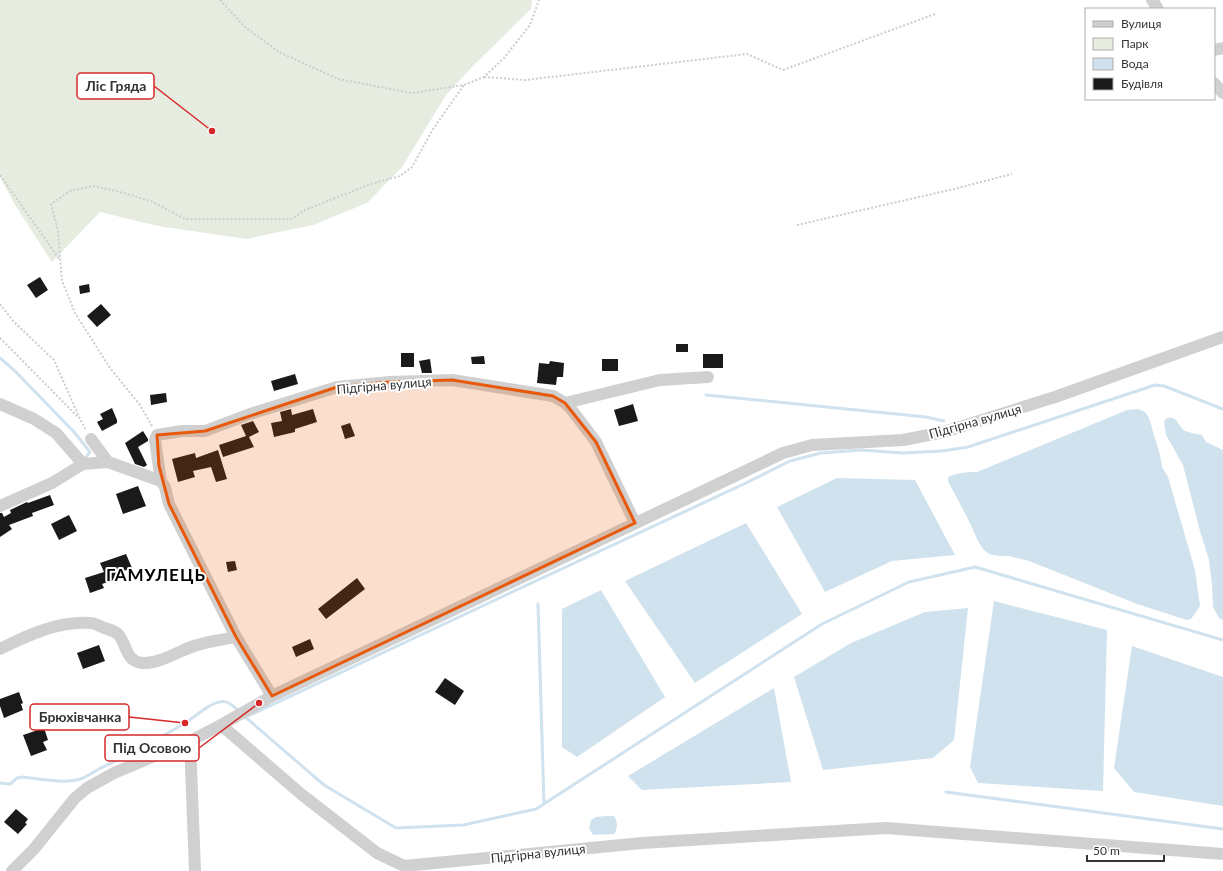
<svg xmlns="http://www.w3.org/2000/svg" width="1223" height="871" font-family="Lato,sans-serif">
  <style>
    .green { fill: #e6ecdf }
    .water { fill: #cfe2ee }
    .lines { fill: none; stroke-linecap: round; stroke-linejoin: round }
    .stream { stroke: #cfe2ee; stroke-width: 3 }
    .building { fill: #1a1a1a }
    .path { stroke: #cdcdcd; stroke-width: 2; stroke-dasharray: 2 2; stroke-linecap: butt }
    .minor { stroke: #d0d0d0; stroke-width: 12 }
    .marked { fill: #e8590c; fill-opacity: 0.2; stroke: #e8590c; stroke-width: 3; stroke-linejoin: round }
    .labels { text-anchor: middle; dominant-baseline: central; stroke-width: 4; stroke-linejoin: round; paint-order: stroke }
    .street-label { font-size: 13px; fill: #333; stroke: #fff }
    .district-label { font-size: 17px; font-weight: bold; letter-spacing: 1px; fill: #000; stroke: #fff }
    .leader { fill: none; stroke: #d62828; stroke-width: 1.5 }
    .callout-dot { fill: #d62828; stroke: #fff; stroke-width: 1.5 }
    .callout { fill: #fff; stroke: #d62828; stroke-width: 1.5 }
    .callout-label { font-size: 14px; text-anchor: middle; font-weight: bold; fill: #333 }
  </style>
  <rect width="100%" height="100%" fill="#fff"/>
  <path class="green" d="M 0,0 L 532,0 L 531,9 L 472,67 L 446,95 L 402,167 L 367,203 L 313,225 L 246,239 L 158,226 L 100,212 L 52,262 L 15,205 L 0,177 Z"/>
  <path class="water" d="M 1138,409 L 1145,412 L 1149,418 L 1160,455 L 1162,467 L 1168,477 L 1195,570 L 1200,606 L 1191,619 L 1187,620 L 1137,604 L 1029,561 L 1009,556 L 998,556 L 989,554 L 983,549 L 978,541 L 968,519 L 948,481 L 948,477 C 957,473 967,472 977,472 L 1127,410 Z
    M 1167,418 C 1179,416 1177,426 1185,431 C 1190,433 1197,434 1202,435 L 1206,442 L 1223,450 L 1223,620 L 1219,618 L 1213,607 L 1212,585 L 1209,560 L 1200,531 L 1183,465 L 1166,435 L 1164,421 Z
    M 837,478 L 915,480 L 955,555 L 892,561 L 825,592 L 777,507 Z
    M 746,523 L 802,614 L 695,683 L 625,581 Z
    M 601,590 L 665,697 L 577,757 L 562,747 L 562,609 Z
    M 994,601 L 1107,630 L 1103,791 L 978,783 L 970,767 Z
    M 968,608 L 954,740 L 933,758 L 823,770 L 794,677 L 851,643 L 925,612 Z
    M 1132,646 L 1223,677 L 1223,806 L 1134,792 L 1114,768 Z
    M 774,688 L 791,782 L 642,790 L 628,776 Z
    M 606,816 L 614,816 C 618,822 618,828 614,834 L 593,835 L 589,828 L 591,820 L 596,817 Z"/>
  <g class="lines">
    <path class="stream" d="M 0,358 L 15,371 L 74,432 L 90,452 L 86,457
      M 706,395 L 926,417 L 944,421
      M 538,604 L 544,804
      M 244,716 L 324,785 L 396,828 L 463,825 L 536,809 L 822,624 L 909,582 L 975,567 L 1223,640
      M 246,717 L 508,594 L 746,483 L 790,461 L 821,453 L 861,450 L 903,453 L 942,451 L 968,447 L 1155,385 L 1164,386 L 1223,409
      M 0,783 L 10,784 L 17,778 L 23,777 C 40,779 64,784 80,779 C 87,777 93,772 99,769 C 128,755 157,740 185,723 C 195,717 208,704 219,702 C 228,700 233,706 240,712
      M 946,792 L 1223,829"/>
  </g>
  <path class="building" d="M 40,277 L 48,290 L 36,298 L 27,285 Z
    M 89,284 L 90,292 L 80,294 L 79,286 Z
    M 101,304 L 111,315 L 97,327 L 87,316 Z
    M 676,344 L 688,344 L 688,352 L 676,352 Z
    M 401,353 L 414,353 L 414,367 L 401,367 Z
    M 703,354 L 723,354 L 723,368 L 703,368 Z
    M 484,356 L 485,364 L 472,364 L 471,357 Z
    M 430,359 L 432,373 L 422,373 L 419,361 Z
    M 602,359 L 618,359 L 618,371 L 602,371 Z
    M 550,361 L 564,363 L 563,377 L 557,377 L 556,385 L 537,383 L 539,363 L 549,364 Z
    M 295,374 L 298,384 L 274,391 L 271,381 Z
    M 166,393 L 167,402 L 151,405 L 150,395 Z
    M 633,404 L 638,421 L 619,426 L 614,410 Z
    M 112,408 L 117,420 L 117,423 L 102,431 L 97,422 L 103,419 L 100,414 Z
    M 291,409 L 292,415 L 313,409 L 317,422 L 295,429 L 295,432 L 274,437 L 271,423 L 282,421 L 280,412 Z
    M 253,421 L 259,432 L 249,437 L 254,447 L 223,457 L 219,445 L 246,436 L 241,425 Z
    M 350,423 L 355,436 L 345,439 L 341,426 Z
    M 143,431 L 148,439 L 148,441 L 138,447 L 147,465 L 144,467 L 135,464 L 125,443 Z
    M 218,450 L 227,479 L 216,482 L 211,467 L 193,471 L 195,477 L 178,482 L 172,459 L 195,453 L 196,458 Z
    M 138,486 L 146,506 L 123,514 L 116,494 Z
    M 50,495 L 54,505 L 32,513 L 33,516 L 9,525 L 12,529 L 0,537 L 0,513 L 2,513 L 4,517 L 11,513 L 10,510 L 27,502 L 28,503 Z
    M 69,515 L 77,531 L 59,540 L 51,524 Z
    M 126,554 L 132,568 L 124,571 L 125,576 L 102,584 L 104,588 L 90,593 L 85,578 L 104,572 L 100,563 Z
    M 235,561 L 237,570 L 228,572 L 226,562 Z
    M 357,578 L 365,589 L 326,619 L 318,609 Z
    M 310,639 L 314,649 L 296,657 L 292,647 Z
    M 99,645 L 105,661 L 83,669 L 77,653 Z
    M 445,678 L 464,691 L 455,705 L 435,692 Z
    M 19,692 L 23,703 L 21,704 L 23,710 L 4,718 L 0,706 L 0,699 Z
    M 44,728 L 48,740 L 43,742 L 47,750 L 31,756 L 23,735 Z
    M 16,809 L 28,819 L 25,823 L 27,824 L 18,834 L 4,822 Z"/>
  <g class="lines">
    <path class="path" d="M 220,0 L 245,27 L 279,52 L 338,79 L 412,93 L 464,85 L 484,77 L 504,58 L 530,25 L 539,0
      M 484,77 L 525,80 L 747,54 L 783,70 L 935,14
      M 0,175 L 60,260
      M 797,225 L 954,189 L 1012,174
      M 0,304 L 14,322 L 54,360 L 80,419 L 86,430
      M 0,338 L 79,418
      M 152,426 L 140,405 L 110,368 L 75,313 L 62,281 L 58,231 L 51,204 L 70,191 L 94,186 L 124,193 L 153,202 L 185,219 L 292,219 L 305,210 L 371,184 L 400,176 L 412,167 L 433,129 L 464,85"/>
    <path class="minor" d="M 1152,0 L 1158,9
      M 1214,50 L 1223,48
      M 1214,83 L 1223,93
      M 565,403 L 660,380 L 708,377
      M 0,404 L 34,419 L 56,433 L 83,464
      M 91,439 L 108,462 L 161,481 L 165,487 L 169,504 L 236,637 L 272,696
      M 161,481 L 155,440 L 157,435 L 182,431 L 205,431 L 250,414 L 337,387 L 390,382 L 452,380 L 553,396 L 565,403 L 571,409 L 596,442 L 635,523
      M 0,506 L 52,483 L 83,464 L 108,462
      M 0,649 C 28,635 58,621 90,623 C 95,623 100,626 104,628 C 109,629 114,631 118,634 C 127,644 125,661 142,663 C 159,664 179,651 194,646 C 208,641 222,640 236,637
      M 221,725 L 301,794 L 377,853 L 404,866 L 642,843 L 886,828 L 1223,854
      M 190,741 L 195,871
      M 12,871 L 34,849 L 75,798 L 87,788 L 114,773 L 190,741 L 221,725 L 272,696 L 783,453 L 812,445 L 903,440 L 944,432 L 1055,397 L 1223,337"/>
  </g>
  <path class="marked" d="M 452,380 L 553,396 L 565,403 L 596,442 L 635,523 L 272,696 L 236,637 L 169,504 L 159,466 L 157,435 L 205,431 L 337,387 L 390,382 Z"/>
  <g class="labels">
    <g class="street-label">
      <text transform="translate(384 385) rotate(-5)">Підгірна вулиця</text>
      <text transform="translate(975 421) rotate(-16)">Підгірна вулиця</text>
      <text transform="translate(538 853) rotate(-6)">Підгірна вулиця</text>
    </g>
    <g class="district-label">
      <text x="156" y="574">ГАМУЛЕЦЬ</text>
    </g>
  </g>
  <path class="leader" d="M212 131L154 86M185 723L129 717M259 703L199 748"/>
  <g class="callout-dot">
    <circle cx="212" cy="131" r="4"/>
    <circle cx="185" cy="723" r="4"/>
    <circle cx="259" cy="703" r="4"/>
  </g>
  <g class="callout">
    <rect x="77" y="73" width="77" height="26" rx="4"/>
    <rect x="30" y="704" width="99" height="26" rx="4"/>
    <rect x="105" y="735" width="94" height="26" rx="4"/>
  </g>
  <g class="callout-label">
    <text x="116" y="91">Ліс Гряда</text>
    <text x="80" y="722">Брюхівчанка</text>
    <text x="152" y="753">Під Осовою</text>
  </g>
  <rect x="1085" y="8" width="130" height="92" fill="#ffffff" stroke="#adadad"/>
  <rect x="1093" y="21" width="20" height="6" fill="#d0d0d0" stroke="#adadad"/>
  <text x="1121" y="28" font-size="12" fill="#333333">Вулиця</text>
  <rect x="1093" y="38" width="20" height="12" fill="#e6ecdf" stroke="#adadad"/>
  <text x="1121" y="48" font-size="12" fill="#333333">Парк</text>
  <rect x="1093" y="58" width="20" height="12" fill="#cfe2ee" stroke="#adadad"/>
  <text x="1121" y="68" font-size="12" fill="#333333">Вода</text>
  <rect x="1093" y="78" width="20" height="12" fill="#1a1a1a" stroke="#adadad"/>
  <text x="1121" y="88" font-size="12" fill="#333333">Будівля</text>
  <path d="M1087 855v6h77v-6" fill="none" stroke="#333333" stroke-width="2"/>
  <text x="1093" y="855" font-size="12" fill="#333333" stroke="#ffffff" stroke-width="3" paint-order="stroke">50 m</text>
</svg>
